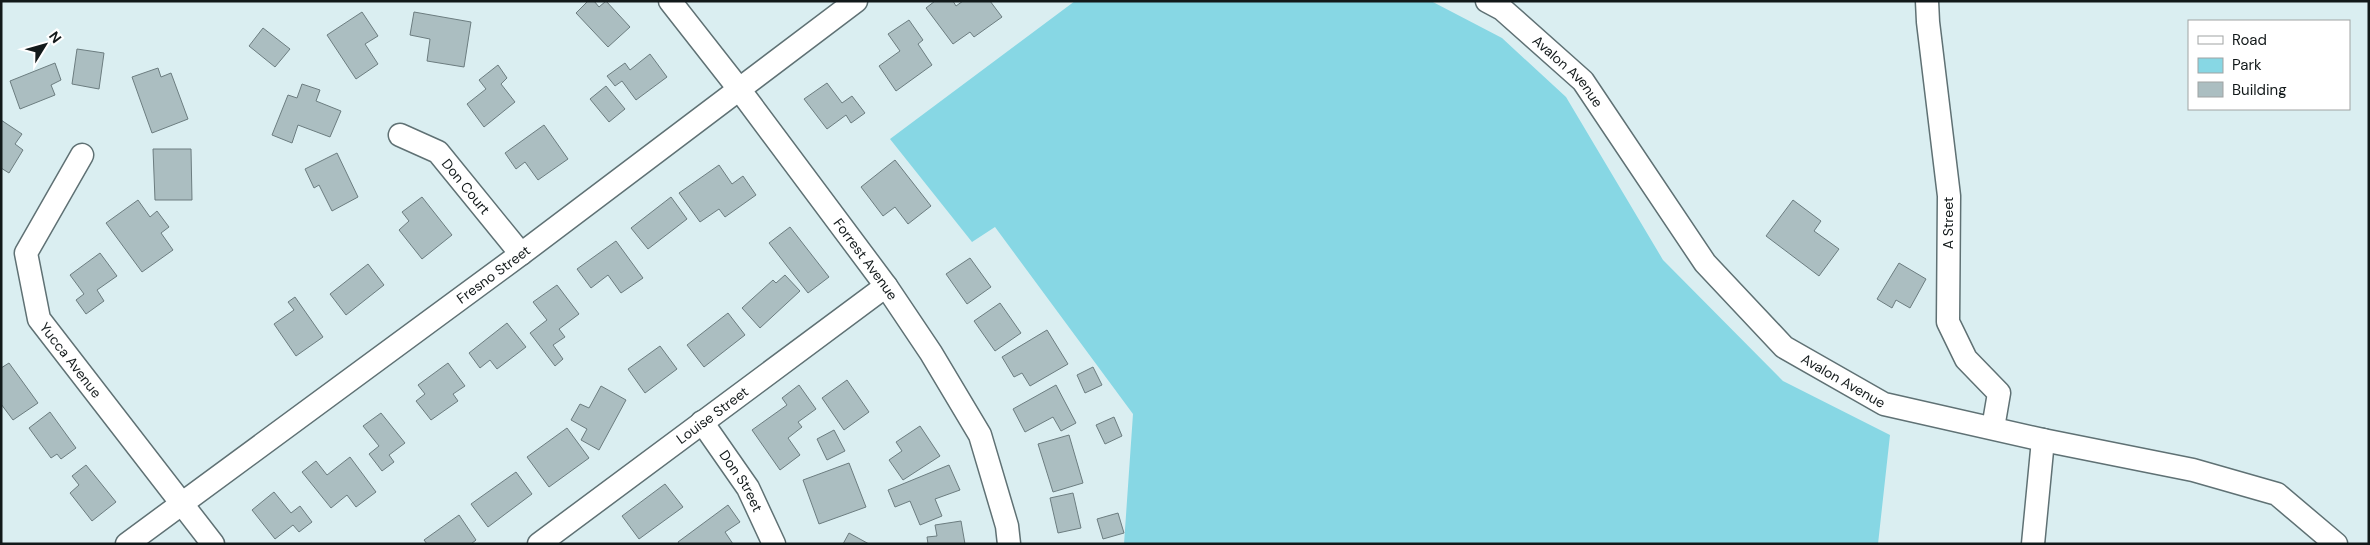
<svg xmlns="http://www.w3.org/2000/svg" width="2370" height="545" font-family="'DM Sans',sans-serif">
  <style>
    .green { fill: #87d7e4 }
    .building { fill: #abbec1; stroke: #6c7d80 }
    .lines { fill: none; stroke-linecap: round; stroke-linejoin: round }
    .minor-casing { stroke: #5f7174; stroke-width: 25 }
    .minor { stroke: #fff; stroke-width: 22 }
    .labels { text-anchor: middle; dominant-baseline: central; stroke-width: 4; stroke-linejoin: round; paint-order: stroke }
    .street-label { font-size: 14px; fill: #12191a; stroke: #fff }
  </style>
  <rect width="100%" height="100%" fill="#daeef1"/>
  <path class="green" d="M 1075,1 L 1431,1 L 1502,38 L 1566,97 L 1663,260 L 1783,381 L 1890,435 L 1878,544 L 1124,544 L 1133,414 L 995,227 L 972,242 L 890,139 Z"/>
  <path class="building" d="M 588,1 L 594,1 L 599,7 L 606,1 L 630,27 L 608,47 L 576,13 Z
    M 935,1 L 953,1 L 956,6 L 963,1 L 990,1 L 1002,17 L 974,37 L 970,32 L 953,44 L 926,8 Z
    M 362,12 L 378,36 L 365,44 L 378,64 L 356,79 L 327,35 Z
    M 414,12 L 471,22 L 464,67 L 427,61 L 430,39 L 410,35 Z
    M 909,20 L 923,40 L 918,44 L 932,65 L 896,91 L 879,66 L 900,51 L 888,34 Z
    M 263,28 L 290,49 L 275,67 L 249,46 Z
    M 77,49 L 104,53 L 99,89 L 72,84 Z
    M 650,54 L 667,77 L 636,100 L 622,81 L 615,86 L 607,76 L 625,63 L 630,70 Z
    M 55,63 L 61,80 L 51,85 L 55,95 L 20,109 L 10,81 Z
    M 498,65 L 507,78 L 501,84 L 515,102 L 484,127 L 467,104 L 486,89 L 479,80 Z
    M 158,68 L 161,77 L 171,73 L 188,119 L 152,133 L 132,77 Z
    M 827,83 L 842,103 L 852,96 L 865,113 L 851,123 L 846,115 L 827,129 L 804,99 Z
    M 302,84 L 320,90 L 316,101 L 341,111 L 330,137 L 298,125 L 292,143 L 272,135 L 288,95 L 297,98 Z
    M 606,86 L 625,109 L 609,122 L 590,99 Z
    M 1,120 L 22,134 L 15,144 L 23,150 L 9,173 L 1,168 Z
    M 544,125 L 568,159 L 538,180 L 525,162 L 516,169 L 505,153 Z
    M 153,149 L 191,149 L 192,200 L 155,200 Z
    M 337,153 L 358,197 L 332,211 L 319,185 L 314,188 L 305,169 Z
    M 895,160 L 931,206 L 908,224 L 895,207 L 883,216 L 861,187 Z
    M 719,165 L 732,184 L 743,176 L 756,195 L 725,217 L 719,209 L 700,222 L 679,193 Z
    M 422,197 L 452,235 L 422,259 L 399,230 L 409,221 L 402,212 Z
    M 671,197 L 687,219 L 648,249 L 631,228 Z
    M 138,200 L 150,217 L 157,211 L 169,227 L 161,233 L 173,250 L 142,272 L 106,223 Z
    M 1793,200 L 1821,221 L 1814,231 L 1839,249 L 1819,276 L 1766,236 Z
    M 790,227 L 829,277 L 808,293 L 769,243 Z
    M 616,241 L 643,278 L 621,293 L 608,275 L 591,288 L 577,269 Z
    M 100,253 L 117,276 L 97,290 L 104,301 L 86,314 L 76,300 L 84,294 L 70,275 Z
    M 970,258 L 991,287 L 967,304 L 946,274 Z
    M 1899,263 L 1926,279 L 1910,308 L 1896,300 L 1892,308 L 1877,299 Z
    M 368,264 L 384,285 L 346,315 L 330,294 Z
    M 785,275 L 800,291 L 760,328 L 742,308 L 773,280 L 776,283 Z
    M 557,285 L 579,314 L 559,329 L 565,337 L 553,345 L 563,359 L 555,366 L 530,333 L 547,320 L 533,302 Z
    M 295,297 L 323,337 L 296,356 L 274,324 L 294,310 L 288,302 Z
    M 1000,303 L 1021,333 L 995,351 L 974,321 Z
    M 728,313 L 745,335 L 704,367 L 687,345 Z
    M 507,323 L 526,347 L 497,369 L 490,360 L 480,368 L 469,353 Z
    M 1047,330 L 1068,364 L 1030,386 L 1022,373 L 1014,377 L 1002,357 Z
    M 660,346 L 677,369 L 645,393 L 628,369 Z
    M 9,363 L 38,403 L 13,420 L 1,404 L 1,368 Z
    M 448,363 L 465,386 L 453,394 L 458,401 L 431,420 L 416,401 L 425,394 L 418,385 Z
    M 1093,367 L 1102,385 L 1085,393 L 1077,375 Z
    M 847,380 L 869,412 L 844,430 L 822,398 Z
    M 799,385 L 816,409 L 798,422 L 802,427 L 788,438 L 800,455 L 780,470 L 752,430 L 787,405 L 782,398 Z
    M 1056,385 L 1076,423 L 1061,431 L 1053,417 L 1025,432 L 1013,409 Z
    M 601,386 L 626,400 L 599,450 L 581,440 L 587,429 L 571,420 L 580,404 L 589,408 Z
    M 50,412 L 76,448 L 61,459 L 57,454 L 51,458 L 29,428 Z
    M 381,413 L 405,443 L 389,455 L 394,462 L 382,471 L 369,454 L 379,446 L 363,426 Z
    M 1114,417 L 1122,436 L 1105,444 L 1096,425 Z
    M 920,426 L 940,456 L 903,480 L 889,460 L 902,451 L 896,442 Z
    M 567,428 L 589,458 L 549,487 L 527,457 Z
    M 834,430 L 845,451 L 827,460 L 817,439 Z
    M 1069,435 L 1083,483 L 1053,492 L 1038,444 Z
    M 350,457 L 376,492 L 356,507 L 347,495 L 331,508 L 302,472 L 316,461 L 327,475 Z
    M 849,463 L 866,507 L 819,524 L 803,480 Z
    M 86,465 L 116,502 L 92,521 L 70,493 L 79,485 L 72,476 Z
    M 949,465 L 960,490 L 935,499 L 942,516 L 920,525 L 910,501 L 895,507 L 888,490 Z
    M 516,472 L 532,494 L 488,527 L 471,504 Z
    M 665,484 L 683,507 L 639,539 L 622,516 Z
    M 274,492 L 291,513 L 300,506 L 312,522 L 299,532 L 293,525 L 275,539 L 252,510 Z
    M 1073,493 L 1081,528 L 1058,533 L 1050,498 Z
    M 728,505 L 740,522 L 725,532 L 733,544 L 679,544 L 678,542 Z
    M 1118,513 L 1124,533 L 1103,539 L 1097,519 Z
    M 459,515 L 476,540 L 471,544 L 427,544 L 424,540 Z
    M 961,521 L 965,544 L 928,544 L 927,537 L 937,536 L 935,525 Z
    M 849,533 L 869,544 L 843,544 Z"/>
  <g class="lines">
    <g class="minor-casing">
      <g id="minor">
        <path id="s1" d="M 670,1 L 739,89 L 886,286 L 931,353 L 980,435 L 1007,526 L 1009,544"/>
        <path id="s2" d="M 1487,1 L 1502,9 L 1583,81 L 1705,263 L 1784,347 L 1884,404 L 2043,440 L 2193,470 L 2277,494 L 2336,544"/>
        <path d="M 1927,1 L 1928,22 L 1949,196 L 1948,322 L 1966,359 L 1999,393 L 1993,428"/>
        <path id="s3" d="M 400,135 L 438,152 L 521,254"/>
        <path id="s4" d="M 82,155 L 26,253 L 39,319 L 213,544"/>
        <path id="s5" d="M 702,422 L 748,488 L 774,544"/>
        <path id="s6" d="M 127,544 L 521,254 L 856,1"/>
        <path id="s7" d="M 539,544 L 886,286"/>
        <path d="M 2033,544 L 2043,440"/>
      </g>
    </g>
    <use href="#minor" class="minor"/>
  </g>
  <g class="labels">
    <g class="street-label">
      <text stroke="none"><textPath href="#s2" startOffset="108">Avalon Avenue</textPath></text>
      <text stroke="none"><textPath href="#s3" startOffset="86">Don Court</textPath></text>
      <text transform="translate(1948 223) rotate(-90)">A Street</text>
      <text stroke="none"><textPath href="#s1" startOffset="324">Forrest Avenue</textPath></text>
      <text stroke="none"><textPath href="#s6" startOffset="455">Fresno Street</textPath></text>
      <text stroke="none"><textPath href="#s4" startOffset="232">Yucca Avenue</textPath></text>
      <text stroke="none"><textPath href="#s2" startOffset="528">Avalon Avenue</textPath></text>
      <text stroke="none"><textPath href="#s7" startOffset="216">Louise Street</textPath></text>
      <text stroke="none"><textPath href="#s5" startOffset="71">Don Street</textPath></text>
    </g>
  </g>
  <rect width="2370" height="545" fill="none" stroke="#12191a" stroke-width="5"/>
  <rect x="2188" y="20" width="162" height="90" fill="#ffffff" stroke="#a0a3a3"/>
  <rect x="2198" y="36" width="25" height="8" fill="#ffffff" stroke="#a0a3a3"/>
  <text x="2232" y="45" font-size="15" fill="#12191a">Road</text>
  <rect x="2198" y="58" width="25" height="15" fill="#87d7e4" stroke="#a0a3a3"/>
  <text x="2232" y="70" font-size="15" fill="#12191a">Park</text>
  <rect x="2198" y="82" width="25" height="15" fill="#abbec1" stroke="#a0a3a3"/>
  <text x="2232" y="95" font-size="15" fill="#12191a">Building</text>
  <g transform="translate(45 45) rotate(53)" stroke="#ffffff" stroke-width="4" paint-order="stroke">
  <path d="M0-4L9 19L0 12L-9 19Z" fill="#12191a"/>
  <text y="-8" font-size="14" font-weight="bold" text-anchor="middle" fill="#12191a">N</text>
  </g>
</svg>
